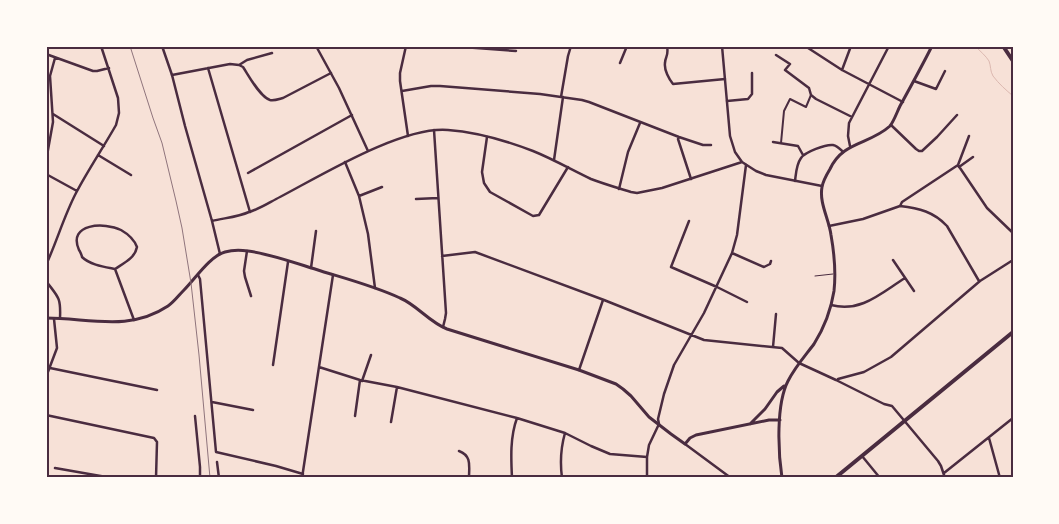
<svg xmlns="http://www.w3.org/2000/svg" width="1059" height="524" font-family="Figtree,sans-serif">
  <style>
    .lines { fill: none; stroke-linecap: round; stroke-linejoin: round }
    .stream { stroke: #dcb8b0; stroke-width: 1 }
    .service { stroke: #4a2c40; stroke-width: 1 }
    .pedestrian { stroke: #4a2c40; stroke-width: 2 }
    .minor { stroke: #4a2c40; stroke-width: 2.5 }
    .tertiary { stroke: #4a2c40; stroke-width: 2.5 }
    .secondary { stroke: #4a2c40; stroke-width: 3 }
    .primary { stroke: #4a2c40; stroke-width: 4 }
    .trunk { stroke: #4a2c40; stroke-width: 4 }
    .rail { stroke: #8f747c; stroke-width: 1 }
    .neatline { fill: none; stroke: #4a2c40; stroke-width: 2 }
  </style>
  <rect width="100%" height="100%" fill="#f7e1d7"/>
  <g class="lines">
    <path class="stream" d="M 975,46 C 980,51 986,56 989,61 C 991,66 990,71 993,76 C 999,84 1006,90 1013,96"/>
    <path class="service" d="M 815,276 L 833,274"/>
    <path class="pedestrian" d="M 781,143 L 784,111 L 790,99 L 806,107 L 811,95"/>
    <path class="minor" d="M 406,46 L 400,73 L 400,81 L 408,136
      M 449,46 L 516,51
      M 667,46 C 669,57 665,56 665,63 C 664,70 669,79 673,84 L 725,79
      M 805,46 L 842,70 L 903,102
      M 46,54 L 93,71 L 97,71 L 109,68
      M 776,55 L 790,64 L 785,70 L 809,88 L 811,95 L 816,99 L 852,117
      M 620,63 L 627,46
      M 239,65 L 247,60 L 272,53
      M 208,68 L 250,212
      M 842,70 L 851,46
      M 172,75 L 230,64 L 239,65 L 243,67 C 249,76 260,97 270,100 C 274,101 279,99 283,98 L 331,73
      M 914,81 L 936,89 L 945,71
      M 402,91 L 431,86 L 440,86 L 540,94 L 582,100 L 589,102 L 679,137 L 703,145 L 711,145
      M 561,97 L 568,56 L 571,46
      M 727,101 L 748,99 L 752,94 L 752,73
      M 53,114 L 104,146
      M 891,125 L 916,149 L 919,151 L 922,151 L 937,137 L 957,115
      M 434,130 L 446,313 L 445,319 L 443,327
      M 487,137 L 482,172 L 484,183 L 490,192 L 533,216 L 539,215 L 568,167
      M 679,137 L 678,139 L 691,179
      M 773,142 L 798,146 L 803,155
      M 850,146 L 848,136 L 849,123 L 889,46
      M 98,155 L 131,175
      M 554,160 L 563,97
      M 46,161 L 53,122 L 50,76 L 55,58
      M 345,162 L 359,196 L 368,234 L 375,288
      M 958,165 L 987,208 L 1013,233
      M 958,165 L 969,136
      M 959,167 L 973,157
      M 248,173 L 352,115
      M 46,174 L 77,191
      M 795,181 C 796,174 796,165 801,158 C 805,152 826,144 833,145 C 838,146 840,149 843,152
      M 619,189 L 628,152 L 640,123
      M 359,196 L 382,187
      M 416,199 L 438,198
      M 900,206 C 919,208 934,212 947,226 L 979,281
      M 689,221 L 671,267 L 717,287 L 747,302
      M 829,226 L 863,219 L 900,206 L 902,202 L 958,165
      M 247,251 L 244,271 L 245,277 L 251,296
      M 732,253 L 764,267 L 770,264 L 771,261
      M 442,256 L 475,252 L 604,300 L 704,340 L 782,348 L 799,363 L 836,380 L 884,404 L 892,406 L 938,461 L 941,466 L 945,478
      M 893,260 L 914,291
      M 46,265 C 57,241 64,216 76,193 C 88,170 103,148 116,125 L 119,113 L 118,98 L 101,46
      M 311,268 L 316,231
      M 115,269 C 124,263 135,258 137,247 C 134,239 128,234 121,230 C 105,222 67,223 79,250 C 80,251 82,256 82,257 C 90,265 105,267 115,269 L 134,320
      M 198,275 L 200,279 L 216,452 L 276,466 L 303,474
      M 46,281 C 58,297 61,297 60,318
      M 831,305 C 861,313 881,293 905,278
      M 773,347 L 776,314
      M 273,365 L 288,262
      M 319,367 L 360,380 L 397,387 L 517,418 L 565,433 L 591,446 L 610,454 L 647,457
      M 50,368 L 157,390
      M 579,370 L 603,300
      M 46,377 L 57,348 L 54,319
      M 838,379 L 864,372 L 891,357 L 980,281 L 1013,260
      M 362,381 L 371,355
      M 212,402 L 253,410
      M 46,415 L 154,438 L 157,442 L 156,478
      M 195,416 L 200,467 L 200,478
      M 355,416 L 360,380
      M 391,422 L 397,387
      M 989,438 L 1000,478
      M 459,451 C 472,456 469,466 469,478
      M 862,456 L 880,478
      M 217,462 L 219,478
      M 55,468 L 112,478
      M 944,473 L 1013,418
      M 448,477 L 454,478
      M 302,478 L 333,275
      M 512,478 C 511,458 510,437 517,418
      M 562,478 C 560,463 561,447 565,433
      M 647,478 L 647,457 L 649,445 L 659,424 L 658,419 L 664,394 L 674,365 L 704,313 L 732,253 L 737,235 L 746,165"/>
    <path class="tertiary" d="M 162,46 L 172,75 L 185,126 L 212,221 L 220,254
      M 316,46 L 339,88 L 368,151
      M 722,46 L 730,136 L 735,152 L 742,162 L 756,171 L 766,175 L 822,186
      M 212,221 C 224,218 238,217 249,212 C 260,209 270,202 280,197 C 322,175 402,126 448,130 C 475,132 507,141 533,151 C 553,159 572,170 591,179 C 604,184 618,188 631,192 L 637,193 L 662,188 L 742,162
      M 685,444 L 731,478"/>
    <path class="secondary" d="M 46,318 C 89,318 129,332 168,306 C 174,302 179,295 184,290 C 195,279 210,256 225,252 C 232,250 240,250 248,251 C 271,254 298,264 321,271 C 347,279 374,286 400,298 C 417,305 429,322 447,329 L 579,370 L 616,384 L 623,389 L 631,396 L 649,417 L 671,434 L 685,444 L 690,438 L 696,435 L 769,420 L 780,420
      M 750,424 L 765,409 L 777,392 L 784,386
      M 782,478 C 778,452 776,404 788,381 C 795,367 805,356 814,344 C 824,328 831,310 834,291 C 836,273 834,252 831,235 C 829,219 819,203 822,187 C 823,181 827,174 830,169 C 843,141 869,145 890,126 C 894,121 897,112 900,106 C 911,86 922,66 932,46"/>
    <path class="primary" d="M 835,478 L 1013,332"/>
    <path class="trunk" d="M 1003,46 L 1013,61"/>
    <path class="rail" d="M 130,46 L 153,118 L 162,143 L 176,201 L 182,228 L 191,283 L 199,355 L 210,478"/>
  </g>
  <rect width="1059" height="524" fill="none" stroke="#fffaf5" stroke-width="95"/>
  <rect x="48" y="48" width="964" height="428" class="neatline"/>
</svg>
